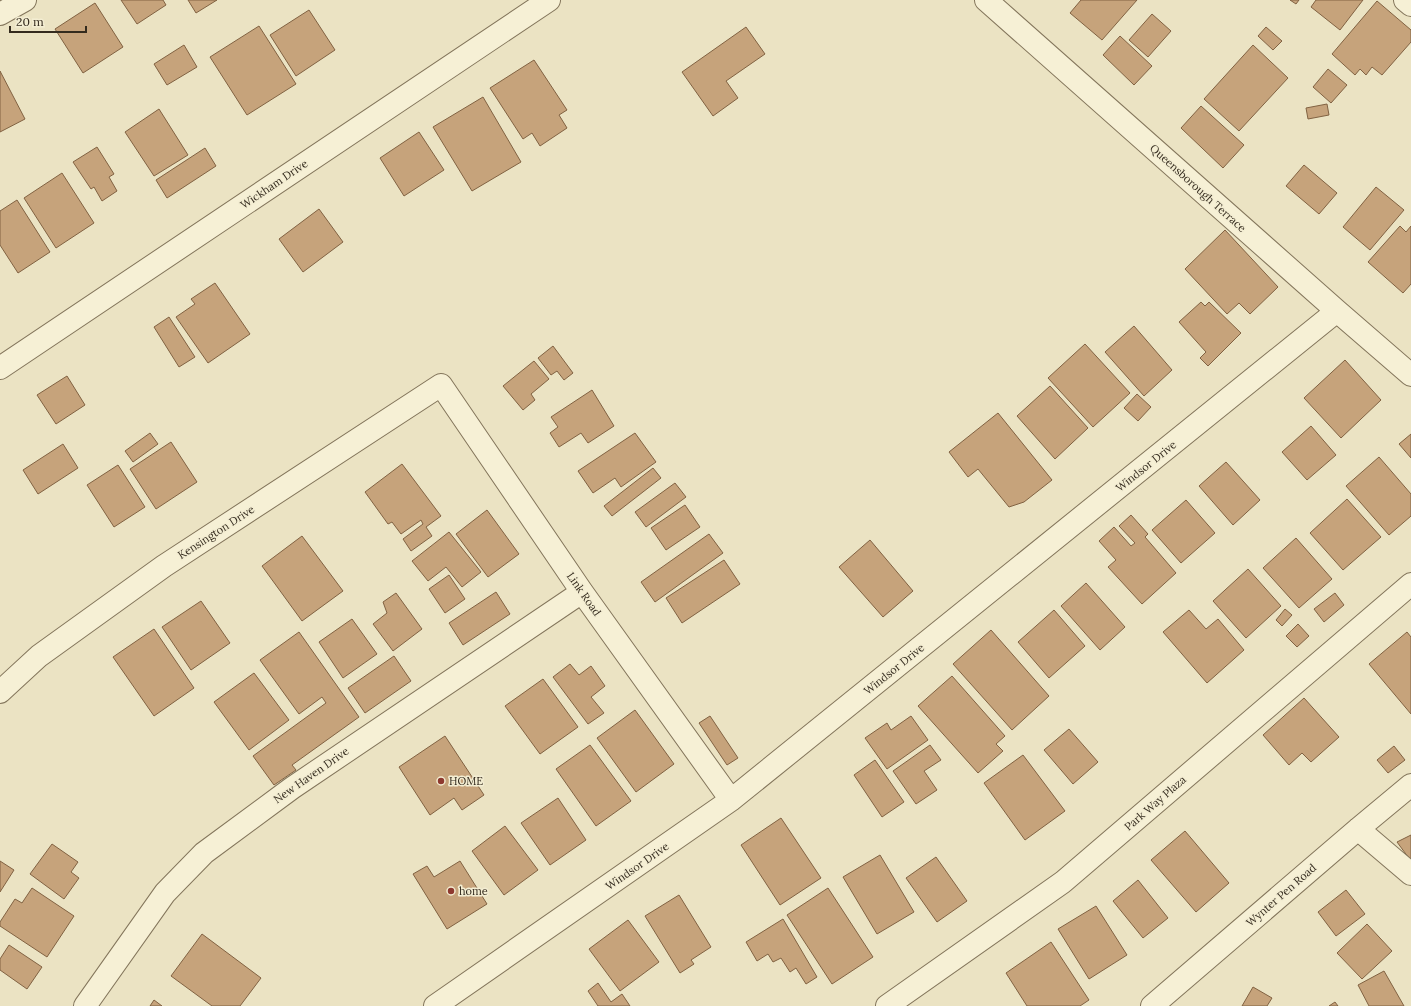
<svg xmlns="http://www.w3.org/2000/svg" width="1411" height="1006" font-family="Lora,serif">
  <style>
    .building { fill: #c6a37b; stroke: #816242 }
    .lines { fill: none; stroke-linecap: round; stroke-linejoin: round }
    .street-casing { stroke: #83755b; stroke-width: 24 }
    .street { stroke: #f6f0d5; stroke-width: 22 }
    .poi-dot { fill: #8e392f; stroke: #f3edd2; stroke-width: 1.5 }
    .labels { text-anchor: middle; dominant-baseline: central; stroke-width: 3; stroke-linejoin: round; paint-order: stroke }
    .street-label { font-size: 11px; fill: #342b1e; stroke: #f3edd2 }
    .poi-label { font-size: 11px; fill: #342b1e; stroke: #f3edd2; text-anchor: start }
  </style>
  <rect width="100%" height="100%" fill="#ebe3c3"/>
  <path class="building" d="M 121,0 L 163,0 L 166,5 L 137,24 Z
    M 188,0 L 217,0 L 196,13 Z
    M 1081,0 L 1137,0 L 1102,40 L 1070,13 Z
    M 1290,0 L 1299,0 L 1296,4 Z
    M 1316,0 L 1363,0 L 1340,30 L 1311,7 Z
    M 1377,1 L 1411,30 L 1411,42 L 1382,75 L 1372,67 L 1366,75 L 1360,69 L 1355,75 L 1332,54 Z
    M 95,3 L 123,47 L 83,73 L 55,29 Z
    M 309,10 L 335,50 L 296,76 L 270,35 Z
    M 1152,14 L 1171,31 L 1148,57 L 1129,40 Z
    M 259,26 L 296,84 L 247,115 L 210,57 Z
    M 746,27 L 765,54 L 726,81 L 738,98 L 713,116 L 682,72 Z
    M 1266,27 L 1282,41 L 1273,50 L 1258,36 Z
    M 1120,36 L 1152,66 L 1134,85 L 1103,55 Z
    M 184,45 L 197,67 L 167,85 L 154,64 Z
    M 1253,45 L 1288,78 L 1239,131 L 1204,99 Z
    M 534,60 L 567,110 L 559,115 L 567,128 L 540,146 L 532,133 L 523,139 L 490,88 Z
    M 1328,69 L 1347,85 L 1331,103 L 1313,87 Z
    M 0,71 L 25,119 L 0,132 Z
    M 483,97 L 521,162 L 472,191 L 433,127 Z
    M 1327,104 L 1329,115 L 1308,119 L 1306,108 Z
    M 1201,106 L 1244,145 L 1223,168 L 1181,128 Z
    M 159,109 L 188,155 L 154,176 L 125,132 Z
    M 419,132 L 444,170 L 404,196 L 380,158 Z
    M 97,147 L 114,174 L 109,177 L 117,191 L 102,201 L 94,187 L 91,189 L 73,162 Z
    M 205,148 L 216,166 L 167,198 L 156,180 Z
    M 1304,165 L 1337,193 L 1319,214 L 1286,186 Z
    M 62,173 L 94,223 L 56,248 L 24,198 Z
    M 1376,187 L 1404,210 L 1370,250 L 1343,227 Z
    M 17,200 L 50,252 L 18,273 L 0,245 L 0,211 Z
    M 319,209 L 343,242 L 303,272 L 279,239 Z
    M 1400,226 L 1406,232 L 1411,226 L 1411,284 L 1403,293 L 1368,262 Z
    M 1225,230 L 1278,287 L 1250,314 L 1239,303 L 1227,314 L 1185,269 Z
    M 215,283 L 250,334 L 208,363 L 176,317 L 195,304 L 191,299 Z
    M 1201,302 L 1205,306 L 1209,302 L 1241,333 L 1208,366 L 1200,358 L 1206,352 L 1179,322 Z
    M 169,317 L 195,357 L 179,367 L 154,327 Z
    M 1134,326 L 1172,370 L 1144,396 L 1105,352 Z
    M 1085,344 L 1130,393 L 1093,427 L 1048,378 Z
    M 553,346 L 573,373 L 564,380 L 557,371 L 551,375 L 538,358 Z
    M 1345,360 L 1381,400 L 1341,438 L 1304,398 Z
    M 534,361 L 549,379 L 531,394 L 535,400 L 523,410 L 503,386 Z
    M 67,376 L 85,405 L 56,424 L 37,395 Z
    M 1050,386 L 1088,428 L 1055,459 L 1017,416 Z
    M 592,390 L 614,426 L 588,443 L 581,433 L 559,447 L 550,433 L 558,427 L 551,417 Z
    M 1137,394 L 1151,407 L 1138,421 L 1124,408 Z
    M 998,413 L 1052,480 L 1024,502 L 1009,507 L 978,469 L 968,477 L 949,452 Z
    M 1311,426 L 1336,455 L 1307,480 L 1282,452 Z
    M 150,433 L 158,444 L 133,462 L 125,451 Z
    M 635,433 L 656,462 L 621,487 L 615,478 L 593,493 L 578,471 Z
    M 1411,434 L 1411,458 L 1399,444 Z
    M 171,442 L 197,482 L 156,509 L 130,469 Z
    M 63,444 L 78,468 L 38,494 L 23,470 Z
    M 1379,457 L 1411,494 L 1411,516 L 1389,535 L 1346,486 Z
    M 1226,462 L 1260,500 L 1233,525 L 1199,486 Z
    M 402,464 L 441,516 L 426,527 L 432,536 L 411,551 L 403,539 L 423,524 L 421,520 L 401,534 L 392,522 L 388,524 L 365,492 Z
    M 118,465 L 145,507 L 114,527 L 87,485 Z
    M 653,468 L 661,478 L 612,516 L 604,506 Z
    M 675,483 L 686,497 L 646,527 L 635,512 Z
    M 1347,499 L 1381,537 L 1343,570 L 1310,533 Z
    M 1186,500 L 1215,533 L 1181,563 L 1152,530 Z
    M 685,505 L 700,527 L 666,550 L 651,528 Z
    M 487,510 L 519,554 L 488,577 L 456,534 Z
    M 1131,515 L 1148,534 L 1145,537 L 1176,573 L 1142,604 L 1108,567 L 1116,560 L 1099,541 L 1114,527 L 1131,546 L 1135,543 L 1119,526 Z
    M 449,532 L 481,572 L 462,587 L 446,567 L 428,581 L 412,561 Z
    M 709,534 L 723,553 L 655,602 L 641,582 Z
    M 302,536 L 343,591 L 302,621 L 262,566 Z
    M 1296,538 L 1332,579 L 1299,608 L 1263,568 Z
    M 870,540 L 913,591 L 883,617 L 839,567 Z
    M 724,560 L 740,584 L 682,623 L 666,598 Z
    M 1248,569 L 1281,606 L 1246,638 L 1213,601 Z
    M 449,575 L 465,599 L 445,613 L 429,589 Z
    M 1086,583 L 1125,627 L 1100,650 L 1061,606 Z
    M 496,592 L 510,614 L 463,645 L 449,623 Z
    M 396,593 L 422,629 L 393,651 L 373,624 L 387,613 L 383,602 Z
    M 1335,593 L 1344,605 L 1324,622 L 1314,609 Z
    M 201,601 L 230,643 L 191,670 L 162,627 Z
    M 1285,609 L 1292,615 L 1282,626 L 1276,620 Z
    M 1054,610 L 1085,646 L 1049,678 L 1018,642 Z
    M 1189,610 L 1206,629 L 1218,619 L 1244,650 L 1207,683 L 1163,632 Z
    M 352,619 L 377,654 L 343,678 L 319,642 Z
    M 1298,624 L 1309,636 L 1297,647 L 1286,636 Z
    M 154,629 L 194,688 L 154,716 L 113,657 Z
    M 991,630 L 1049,696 L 1012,730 L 953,664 Z
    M 299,632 L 359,717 L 292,765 L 296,770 L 274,785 L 253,756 L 326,703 L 322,697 L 299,714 L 260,660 Z
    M 1407,632 L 1411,637 L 1411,714 L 1369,664 Z
    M 394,656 L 411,681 L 365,713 L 348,688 Z
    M 570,664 L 579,675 L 591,666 L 605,686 L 591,697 L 604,713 L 588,724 L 553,677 Z
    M 254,673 L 289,720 L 249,750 L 214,702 Z
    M 952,676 L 1005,736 L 996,744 L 1003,751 L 978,773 L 918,706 Z
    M 543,679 L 578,727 L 540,754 L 505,706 Z
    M 1304,698 L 1339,737 L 1311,762 L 1302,753 L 1289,765 L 1263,735 Z
    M 635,710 L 674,764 L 636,792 L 597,738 Z
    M 710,716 L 738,758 L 727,765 L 699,723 Z
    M 911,716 L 928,740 L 887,769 L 865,738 L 887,723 L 891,730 Z
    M 1069,729 L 1098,762 L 1073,784 L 1044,750 Z
    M 445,736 L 484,795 L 462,810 L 454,798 L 430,815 L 399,767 Z
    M 590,745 L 631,801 L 596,826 L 556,769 Z
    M 930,745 L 941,760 L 924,771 L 937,790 L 916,804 L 893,771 Z
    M 1394,746 L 1405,760 L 1388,773 L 1377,760 Z
    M 1023,755 L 1065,811 L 1025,840 L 984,783 Z
    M 875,760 L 904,802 L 882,817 L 854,775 Z
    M 558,798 L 586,840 L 550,865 L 521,823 Z
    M 781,818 L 821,878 L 780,905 L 741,845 Z
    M 505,826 L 538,870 L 504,895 L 472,851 Z
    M 1185,831 L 1229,883 L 1196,912 L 1151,860 Z
    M 1411,835 L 1411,861 L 1397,842 Z
    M 52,844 L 78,862 L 71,872 L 79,878 L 64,899 L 30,874 Z
    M 880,855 L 914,912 L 877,934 L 843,877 Z
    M 936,857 L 967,901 L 937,922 L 906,878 Z
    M 0,861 L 14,870 L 0,892 Z
    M 460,861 L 487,904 L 447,929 L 413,874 L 427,866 L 434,877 Z
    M 1138,880 L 1168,918 L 1143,938 L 1113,901 Z
    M 32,888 L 74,916 L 47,957 L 0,926 L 0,922 L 15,899 L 22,903 Z
    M 828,888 L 873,957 L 832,984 L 787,915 Z
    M 1346,890 L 1365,914 L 1336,936 L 1318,912 Z
    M 679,895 L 711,947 L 691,960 L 694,964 L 680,973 L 645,916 Z
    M 1096,906 L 1127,955 L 1089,979 L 1058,929 Z
    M 783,919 L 817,977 L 806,984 L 796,968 L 790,972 L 781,958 L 773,962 L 768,954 L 757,961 L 746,942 Z
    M 628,920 L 659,962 L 620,991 L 589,949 Z
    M 1367,924 L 1392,951 L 1362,979 L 1337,953 Z
    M 202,934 L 261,978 L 240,1006 L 212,1006 L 171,976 Z
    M 1051,942 L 1089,1000 L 1080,1006 L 1027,1006 L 1006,973 Z
    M 9,945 L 42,967 L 27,989 L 0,970 L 0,959 Z
    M 1384,971 L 1404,1006 L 1369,1006 L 1358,985 Z
    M 598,983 L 611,1002 L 622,994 L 630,1006 L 598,1006 L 588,991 Z
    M 1253,987 L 1272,998 L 1267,1006 L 1242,1006 Z
    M 154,1000 L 162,1006 L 150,1006 Z
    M 1335,1002 L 1338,1006 L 1329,1006 Z"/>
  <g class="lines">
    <g class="street-casing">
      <path id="street" d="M 986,0 L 1337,311 L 1411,375
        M 1405,0 L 1411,5
        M 0,14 L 25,0
        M 0,368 L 549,0
        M 0,692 L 39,656 L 164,566 L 441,385 L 582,592 L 731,800
        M 1358,829 L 1411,874
        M 85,1006 L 165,893 L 204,853 L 292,788 L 582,592
        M 435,1006 L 731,800 L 1337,311
        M 887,1006 L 1063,882 L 1411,584
        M 1152,1006 L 1358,829 L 1411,785"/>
    </g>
    <use href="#street" class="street"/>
  </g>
  <g class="poi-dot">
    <circle cx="441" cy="781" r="4"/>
    <circle cx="451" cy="891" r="4"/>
  </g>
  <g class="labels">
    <g class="street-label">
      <text transform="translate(274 184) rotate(-34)">Wickham Drive</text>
      <text transform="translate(1198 188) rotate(42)">Queensborough Terrace</text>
      <text transform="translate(1146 466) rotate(-39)">Windsor Drive</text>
      <text transform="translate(216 532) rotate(-33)">Kensington Drive</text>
      <text transform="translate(584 594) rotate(55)">Link Road</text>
      <text transform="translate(894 669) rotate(-39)">Windsor Drive</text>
      <text transform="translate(311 775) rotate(-35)">New Haven Drive</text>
      <text transform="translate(1155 803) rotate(-41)">Park Way Plaza</text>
      <text transform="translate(637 866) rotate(-35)">Windsor Drive</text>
      <text transform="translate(1281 895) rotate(-41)">Wynter Pen Road</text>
    </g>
    <g class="poi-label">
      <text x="449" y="781">HOME</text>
      <text x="459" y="891">home</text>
    </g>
  </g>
  <path d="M10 26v6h76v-6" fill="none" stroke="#342b1e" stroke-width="2"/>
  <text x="16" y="26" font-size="12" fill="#342b1e" stroke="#f3edd2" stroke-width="3" paint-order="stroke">20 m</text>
</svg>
